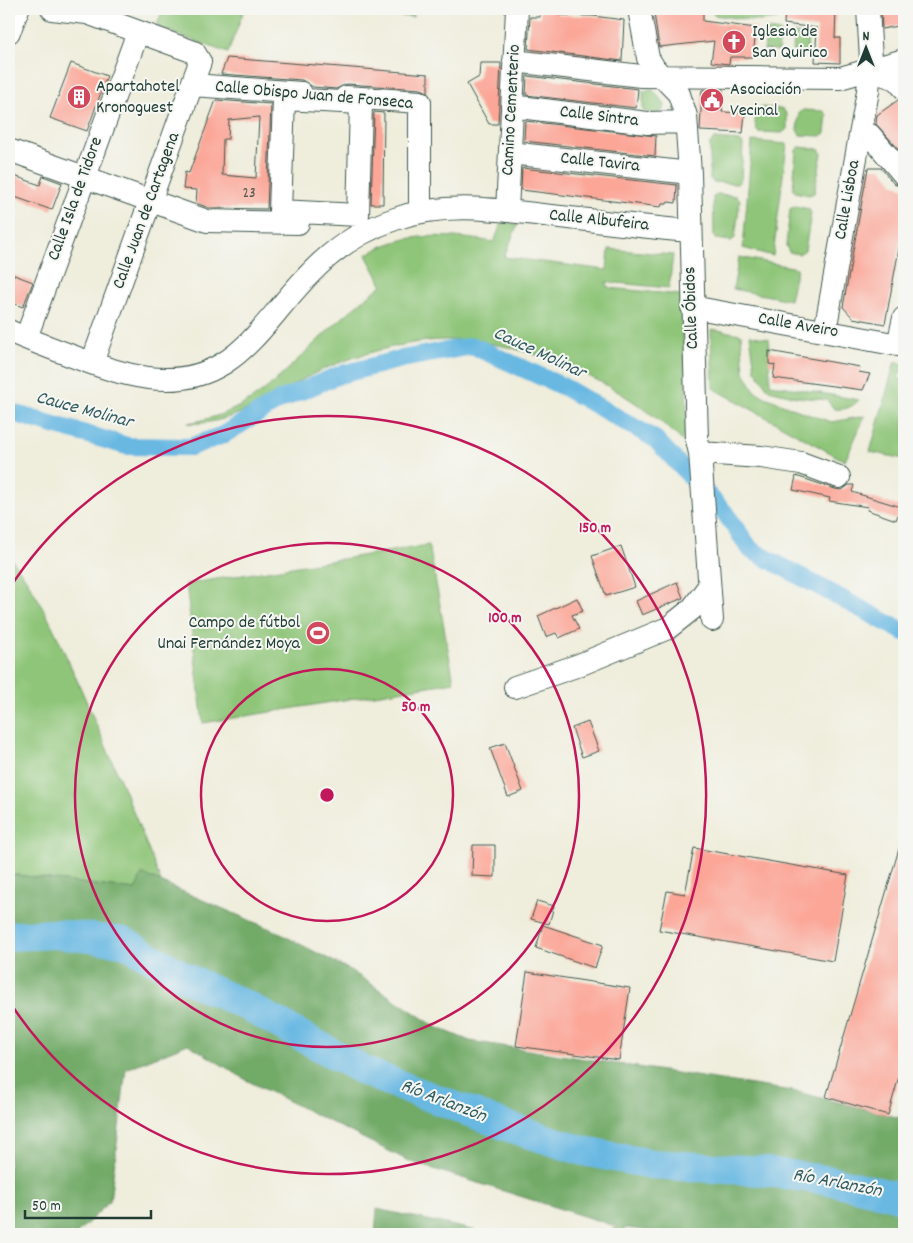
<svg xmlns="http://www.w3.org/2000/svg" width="913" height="1243" font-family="Dekko,sans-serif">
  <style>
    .green { fill: #8ec578; stroke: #568156 }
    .forest { fill: #72aa68; stroke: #48744e }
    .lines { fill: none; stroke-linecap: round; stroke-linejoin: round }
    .canal { stroke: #68b8e2; stroke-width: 18 }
    .river { stroke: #68b8e2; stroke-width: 30 }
    .building { fill: #fba697; fill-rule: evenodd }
    .minor-casing { stroke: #3e574d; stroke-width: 24 }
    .minor { stroke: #fff; stroke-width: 22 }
    .ring { fill: none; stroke: #c2185b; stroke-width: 2.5 }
    .labels { text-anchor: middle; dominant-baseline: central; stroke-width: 4; stroke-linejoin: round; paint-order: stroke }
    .number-label { font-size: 15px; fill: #56574d }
    .poi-label { font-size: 18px; fill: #1f3d34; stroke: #f6f6f2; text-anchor: start }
    .street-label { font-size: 18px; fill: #1f3d34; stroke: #f6f6f2 }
    .water-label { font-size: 19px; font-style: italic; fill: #315c60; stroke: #f6f6f2 }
    .centre { fill: #c2185b; stroke: #f6f6f2; stroke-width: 2.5 }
    .ring-label { font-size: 15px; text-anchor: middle; font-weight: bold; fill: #c2185b; stroke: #f6f6f2; stroke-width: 4; stroke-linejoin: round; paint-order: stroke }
  </style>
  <rect width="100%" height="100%" fill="#f6f6f2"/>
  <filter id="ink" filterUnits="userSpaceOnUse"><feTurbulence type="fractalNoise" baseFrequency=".02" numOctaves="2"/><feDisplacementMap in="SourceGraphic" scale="10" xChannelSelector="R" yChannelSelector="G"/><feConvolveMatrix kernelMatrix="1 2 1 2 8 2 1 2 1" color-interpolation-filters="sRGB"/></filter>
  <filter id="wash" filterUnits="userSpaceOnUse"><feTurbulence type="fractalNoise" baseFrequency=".0096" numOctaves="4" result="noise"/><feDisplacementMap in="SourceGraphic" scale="20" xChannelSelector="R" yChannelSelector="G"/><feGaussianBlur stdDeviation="1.12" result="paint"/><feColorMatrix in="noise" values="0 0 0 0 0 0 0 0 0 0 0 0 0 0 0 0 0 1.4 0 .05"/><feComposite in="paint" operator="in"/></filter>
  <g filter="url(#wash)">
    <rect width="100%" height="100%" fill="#efeddb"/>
    <path class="green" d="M 163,9 L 244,10 L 228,53 L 156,27 Z
      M 310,9 L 414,11 L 413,17 Z
      M 711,9 L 779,9 L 778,19 L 759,21 L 714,15 Z
      M 767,30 L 781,32 L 778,51 L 764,50 Z
      M 794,33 L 808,35 L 807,53 L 793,52 Z
      M 648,90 L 653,90 L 665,105 L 664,109 L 657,114 L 643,111 L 643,91 Z
      M 760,107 L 783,109 L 787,115 L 787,129 L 782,133 L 758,132 C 753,124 755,114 760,107 Z
      M 803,110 L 824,111 L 827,115 L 825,133 L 821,136 L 800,135 L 797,130 L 799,113 Z
      M 714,139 L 740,141 L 743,144 L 741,180 L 737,184 L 713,182 L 710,179 L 710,143 Z
      M 752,141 L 787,144 L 773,256 L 743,248 Z
      M 799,147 L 819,149 L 822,154 L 814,193 L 809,195 L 795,192 L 793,189 L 796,150 Z
      M 717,194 L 737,196 L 740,200 L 735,238 L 731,241 L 716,239 L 714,236 L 713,197 Z
      M 795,206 L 809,209 L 811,214 L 805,250 L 799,254 L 789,252 L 786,246 L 790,209 Z
      M 502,222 L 518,224 L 504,257 L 607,270 L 609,249 L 673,255 L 669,288 L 606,282 L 609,288 L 681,295 L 689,448 C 633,388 535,342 453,340 C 415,339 366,352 331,366 C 285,384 239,427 188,423 C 251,412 273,383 317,341 C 338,321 359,303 382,285 L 366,255 C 405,230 450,235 494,242 Z
      M 739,257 L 797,268 L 790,300 L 733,289 Z
      M 711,329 L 741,334 L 744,372 L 755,391 L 765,397 L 810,415 L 832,422 L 865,416 L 845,461 L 713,388 Z
      M 750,335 L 769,339 L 770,384 L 859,400 C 850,408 846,410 834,409 L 827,400 L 797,397 L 769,390 L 755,370 Z
      M 895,361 L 904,364 L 898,378 L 904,381 L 904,459 L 870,452 Z
      M 429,545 L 454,682 L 203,723 L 186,584 Z
      M 9,556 C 41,595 60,643 81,689 C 109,753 136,816 161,882 L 142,874 L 136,890 L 9,874 Z"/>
    <path class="forest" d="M 9,874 L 135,890 L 142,874 L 275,931 L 350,970 L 436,1027 L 470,1041 L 798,1092 L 904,1119 L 904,1234 L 660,1234 L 653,1231 L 625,1228 L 623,1234 L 613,1234 L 615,1226 L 411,1162 L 248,1081 L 188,1044 L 126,1069 L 110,1201 L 77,1234 L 9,1234 Z
      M 377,1209 L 491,1234 L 375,1234 Z"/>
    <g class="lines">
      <path class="canal" d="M 9,412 L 127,446 L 190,447 L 223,435 L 280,400 L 339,375 L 401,359 L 473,346 L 564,387 L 655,439 L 725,513 L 751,550 L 904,632"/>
      <path class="river" d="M 9,936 L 56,934 L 124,942 L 190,980 L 245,1005 L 368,1073 L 506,1126 L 583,1151 L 651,1164 L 761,1171 L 833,1181 L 904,1198"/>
    </g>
    <g id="blocks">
      <path class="building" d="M 679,9 L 703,9 L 703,21 L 756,28 L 753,57 L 730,57 L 729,64 L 711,62 L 714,41 L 659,47 L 654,13 L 680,11 Z
        M 785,9 L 836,9 L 835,38 L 840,38 L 840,63 L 815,62 L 817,28 L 784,24 Z
        M 881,9 L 904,9 L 904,25 L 882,29 Z
        M 540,11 L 559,11 L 559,15 L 593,16 L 624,20 L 622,61 L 528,49 L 530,17 L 540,17 Z
        M 227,58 L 428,74 L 428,92 L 421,89 L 347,84 L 336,89 L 313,87 L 302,80 L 221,74 Z
        M 71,63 L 107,76 L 87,131 L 50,118 Z
        M 480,63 L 501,63 L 498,124 L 489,124 L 467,84 L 479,77 Z
        M 527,76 L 638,89 L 636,108 L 526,95 Z
        M 702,90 L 723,90 L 722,112 L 745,113 L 743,133 L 700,131 Z
        M 216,100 L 271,104 L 267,209 L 209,208 L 196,203 L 197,190 L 183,189 L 185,172 L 189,173 ZM 259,117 L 256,178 L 222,175 L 223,139 L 228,139 L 229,120 Z
        M 898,100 L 904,101 L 904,155 L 876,124 L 877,115 Z
        M 374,112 L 384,113 L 383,204 L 371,204 Z
        M 525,121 L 656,136 L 655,156 L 524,141 Z
        M 522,168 L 677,185 L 676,203 L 668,202 L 667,204 L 662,204 L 661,207 L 521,190 Z
        M 868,168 L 881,168 L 894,184 L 904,188 L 904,222 L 885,324 L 853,318 L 843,307 Z
        M 9,174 L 40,185 L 43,176 L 62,183 L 52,210 L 9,195 Z
        M 9,273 L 33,282 L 23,307 L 9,302 Z
        M 769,351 L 860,367 L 859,372 L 870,374 L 863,390 L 773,378 L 775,365 L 769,364 Z
        M 796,476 L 835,489 L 842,490 L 849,485 L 854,485 L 852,492 L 901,507 L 896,520 L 867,510 L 868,507 L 829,501 L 830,498 L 793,490 Z
        M 621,546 L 635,587 L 606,596 L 592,556 Z
        M 677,582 L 683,598 L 642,615 L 636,601 Z
        M 577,598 L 583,611 L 572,615 L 579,629 L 559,638 L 556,633 L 546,637 L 538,616 Z
        M 588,722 L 599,751 L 582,757 L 572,728 Z
        M 505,743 L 523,791 L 508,797 L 490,748 Z
        M 901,842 L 904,843 L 904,1059 L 888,1115 L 826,1097 Z
        M 473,845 L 495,845 L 495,877 L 472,876 Z
        M 694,848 L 848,875 L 833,961 L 659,930 L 667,891 L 685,894 Z
        M 537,901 L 554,906 L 549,924 L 531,919 Z
        M 543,925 L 603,945 L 595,968 L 536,948 Z
        M 527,972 L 630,988 L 619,1060 L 516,1046 Z"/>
    </g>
  </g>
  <g filter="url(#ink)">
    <use href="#blocks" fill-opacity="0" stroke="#3e574d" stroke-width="1"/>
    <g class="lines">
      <g class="minor-casing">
        <path id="minor" d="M 52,9 L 87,13 L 194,52 L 200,62 L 92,363
          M 639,9 L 648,58 L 654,68 L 679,94 L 686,116 L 690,173 L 697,440 L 700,453 L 712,620
          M 9,32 L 18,9
          M 514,61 L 641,76 L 840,78 L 904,60
          M 870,70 L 896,79 L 904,88
          M 193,85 L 301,93
          M 346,97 L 420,102 L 420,212
          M 284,99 L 361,103 L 358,215 L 280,211 Z
          M 512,106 L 647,123 L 686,122
          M 870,135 L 904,175
          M 9,150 L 207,221 L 298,223
          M 510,153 L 690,173
          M 507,211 L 517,9
          M 692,307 L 904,346
          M 9,331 C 29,340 51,348 72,356 C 120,374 175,394 224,363 C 245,350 262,329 278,310 C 312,268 342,237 395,219 C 447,201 498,210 552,216 C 598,221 644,227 690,231
          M 825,331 L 868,91 L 871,59 L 868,9
          M 26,338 L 138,32
          M 898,345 L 904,318
          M 700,453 L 761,457 L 801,463 L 839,477
          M 515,687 L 579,665 L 668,628 L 692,609 L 709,586"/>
      </g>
      <use href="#minor" class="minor"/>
    </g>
  </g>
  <g class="ring">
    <circle cx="327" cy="795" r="126"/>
    <circle cx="327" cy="795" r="252"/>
    <path d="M9 589A379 379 0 1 1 9 1001"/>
  </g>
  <defs>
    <g id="church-disc" transform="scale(1.25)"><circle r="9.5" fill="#d1495b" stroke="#f6f6f2"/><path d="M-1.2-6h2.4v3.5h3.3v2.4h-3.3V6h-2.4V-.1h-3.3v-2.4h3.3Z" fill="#fff"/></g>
    <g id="building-disc" transform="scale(1.25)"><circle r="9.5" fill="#d1495b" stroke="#f6f6f2"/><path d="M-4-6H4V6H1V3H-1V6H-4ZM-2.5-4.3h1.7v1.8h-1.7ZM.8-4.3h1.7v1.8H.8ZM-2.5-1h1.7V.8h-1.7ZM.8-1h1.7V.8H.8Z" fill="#fff"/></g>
    <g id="civic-disc" transform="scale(1.25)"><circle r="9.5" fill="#d1495b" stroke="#f6f6f2"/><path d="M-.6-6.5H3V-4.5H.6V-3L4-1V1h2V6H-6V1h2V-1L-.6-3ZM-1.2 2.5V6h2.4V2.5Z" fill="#fff"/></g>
    <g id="stadium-disc" transform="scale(1.25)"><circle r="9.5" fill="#d1495b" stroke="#f6f6f2"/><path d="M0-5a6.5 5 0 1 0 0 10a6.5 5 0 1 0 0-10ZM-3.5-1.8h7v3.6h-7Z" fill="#fff"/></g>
  </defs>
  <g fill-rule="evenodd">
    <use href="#church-disc" x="734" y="42"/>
    <use href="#building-disc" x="79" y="97"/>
    <use href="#civic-disc" x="712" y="100"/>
    <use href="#stadium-disc" x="318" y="633"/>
  </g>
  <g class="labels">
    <g class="number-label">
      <text x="249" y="194">23</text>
    </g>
    <g class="poi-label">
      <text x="752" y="32">Iglesia de<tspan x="752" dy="21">San Quirico</tspan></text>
      <text x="96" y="87">Apartahotel<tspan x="96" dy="21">Kronoguest</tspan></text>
      <text x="730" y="90">Asociación<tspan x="730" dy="21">Vecinal</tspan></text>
      <text x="300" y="623" text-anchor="end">Campo de fútbol<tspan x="300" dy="21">Unai Fernández Moya</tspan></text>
    </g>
    <g class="street-label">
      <text transform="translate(314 96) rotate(5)">Calle Obispo Juan de Fonseca</text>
      <text transform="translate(512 110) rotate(-87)">Camino Cementerio</text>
      <text transform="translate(599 117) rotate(7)">Calle Sintra</text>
      <text transform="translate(600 163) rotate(6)">Calle Tavira</text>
      <text transform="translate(76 199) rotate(-70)">Calle Isla de Tidore</text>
      <text transform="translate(848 200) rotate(-80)">Calle Lisboa</text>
      <text transform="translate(147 211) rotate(-70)">Calle Juan de Cartagena</text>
      <text transform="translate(599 221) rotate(6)">Calle Albufeira</text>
      <text transform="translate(692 308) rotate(-92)">Calle Óbidos</text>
      <text transform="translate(798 326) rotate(10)">Calle Aveiro</text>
    </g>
    <g class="water-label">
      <text transform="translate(539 354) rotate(25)">Cauce Molinar</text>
      <text transform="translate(84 411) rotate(15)">Cauce Molinar</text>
      <text transform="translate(443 1102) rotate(21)">Río Arlanzón</text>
      <text transform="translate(837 1184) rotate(11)">Río Arlanzón</text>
    </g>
  </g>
  <circle cx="327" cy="795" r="8" class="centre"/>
  <g class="ring-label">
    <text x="595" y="532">150 m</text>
    <text x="505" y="622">100 m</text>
    <text x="416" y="711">50 m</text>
  </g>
  <rect width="913" height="1243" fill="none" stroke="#f6f6f2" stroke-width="30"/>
  <g transform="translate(866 48)" stroke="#f6f6f2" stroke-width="4" paint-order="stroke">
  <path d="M0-4L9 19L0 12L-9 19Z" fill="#1f3d34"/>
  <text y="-8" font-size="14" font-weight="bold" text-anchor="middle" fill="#1f3d34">N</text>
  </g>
  <path d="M25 1210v8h126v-8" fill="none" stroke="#1f3d34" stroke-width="2.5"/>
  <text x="32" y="1210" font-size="15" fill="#1f3d34" stroke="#f6f6f2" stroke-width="4" paint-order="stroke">50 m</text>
</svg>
